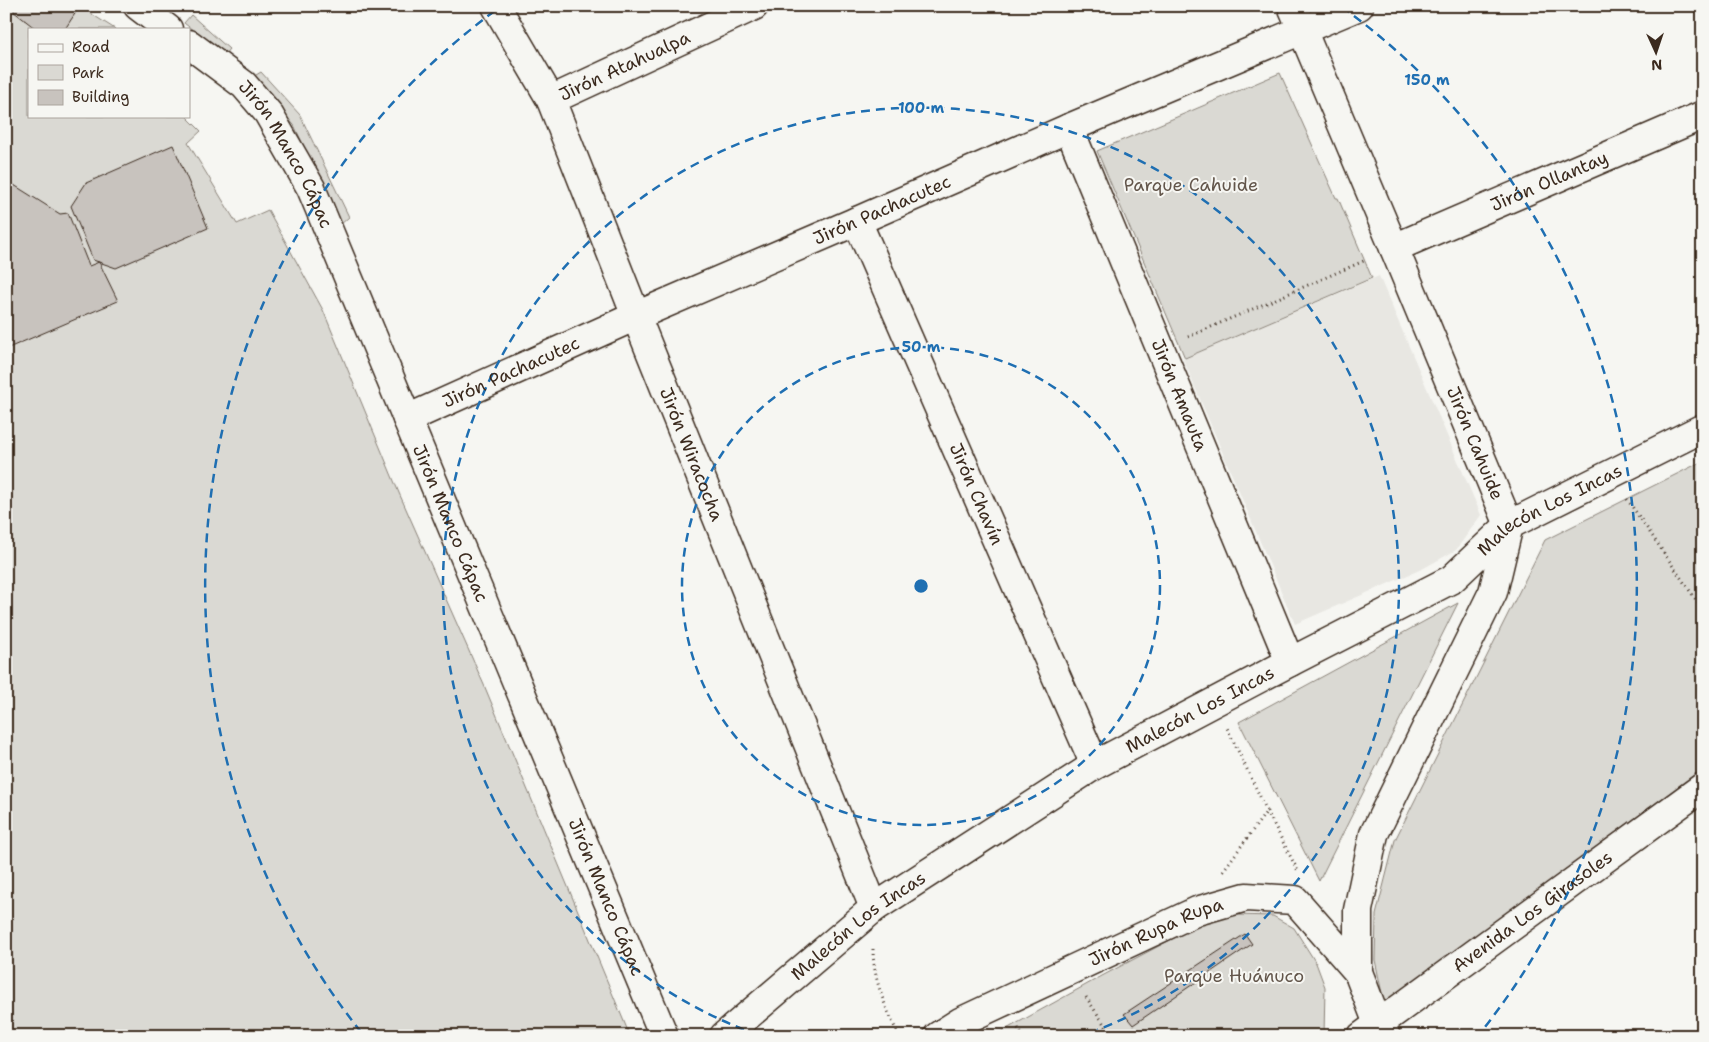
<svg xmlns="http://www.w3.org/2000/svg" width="1709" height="1042" font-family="'Shantell Sans',sans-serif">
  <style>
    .built { fill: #e8e7e2 }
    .green { fill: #dad9d3; stroke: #8a8278 }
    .building { fill: #c8c3be; stroke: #3b2a1e }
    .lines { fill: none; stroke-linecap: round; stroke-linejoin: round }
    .minor-casing { stroke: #3b2a1e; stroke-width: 31 }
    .major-casing { stroke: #3b2a1e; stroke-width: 31 }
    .path { stroke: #3b2a1e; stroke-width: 3; stroke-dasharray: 1 4; stroke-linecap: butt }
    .minor { stroke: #f6f6f2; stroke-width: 28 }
    .major { stroke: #f6f6f2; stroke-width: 28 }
    .ring { fill: none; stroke: #1f6fb2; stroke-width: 2.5; stroke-dasharray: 9 6 }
    .labels { text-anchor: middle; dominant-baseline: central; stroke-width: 4; stroke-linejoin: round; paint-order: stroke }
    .street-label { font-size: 18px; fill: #3b2a1e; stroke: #f6f6f2 }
    .park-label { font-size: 18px; fill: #63564b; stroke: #f6f6f2 }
    .centre { fill: #1f6fb2; stroke: #f6f6f2; stroke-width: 2.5 }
    .ring-label { font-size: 15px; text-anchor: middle; font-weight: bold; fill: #1f6fb2; stroke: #f6f6f2; stroke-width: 4; stroke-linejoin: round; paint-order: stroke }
  </style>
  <rect width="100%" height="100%" fill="#f6f6f2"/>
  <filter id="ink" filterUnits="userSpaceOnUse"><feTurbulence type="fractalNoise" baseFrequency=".02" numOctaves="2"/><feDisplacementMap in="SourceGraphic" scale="10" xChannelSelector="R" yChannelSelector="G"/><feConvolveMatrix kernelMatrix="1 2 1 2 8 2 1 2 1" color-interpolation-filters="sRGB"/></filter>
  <g filter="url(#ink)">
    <path class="built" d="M 1379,276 L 1481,515 L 1456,550 L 1424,568 L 1295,624 L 1183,359 Z"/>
    <path class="green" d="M 6,6 L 79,6 L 115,29 L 29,29 L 29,116 L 186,116 L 201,131 L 188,143 L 237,224 L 268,210 L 323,310 L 399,493 L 484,685 L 630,1036 L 8,1036 L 6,1025 Z
      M 191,15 L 229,49 L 224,55 L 184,23 Z
      M 261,72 L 300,115 L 349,217 L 340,225 L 294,125 L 251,78 Z
      M 1280,73 L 1336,198 L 1338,198 L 1372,278 L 1185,358 L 1097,151 Z
      M 1703,461 L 1703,768 L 1384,1003 L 1375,960 L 1376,915 L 1395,840 L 1545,540 Z
      M 1458,603 L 1319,881 L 1239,722 Z
      M 1236,915 L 1273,916 L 1294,928 L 1316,963 L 1325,987 L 1324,1036 L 994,1036 L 1102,976 L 1208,920 Z"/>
    <path class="building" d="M 16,6 L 80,6 L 65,29 L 36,29 L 13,11 Z
      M 173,145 L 208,228 L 116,268 L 93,260 L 71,206 L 86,183 Z
      M 6,180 L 60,214 L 68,213 L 89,266 L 99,262 L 118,301 L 6,349 Z
      M 1245,934 L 1252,944 L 1133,1025 L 1124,1014 Z"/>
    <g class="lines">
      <g class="minor-casing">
        <g id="minor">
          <path d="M 138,6 L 168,29"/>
          <path id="s1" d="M 496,6 L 551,100 L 636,316 L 874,908"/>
          <path id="s2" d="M 1292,6 L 1394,248 L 1509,525 L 1493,592 L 1374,834 L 1358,910 L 1358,972 L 1378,1024 L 1386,1036"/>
          <path id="s3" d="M 189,44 L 244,85 L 268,113 L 311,188 L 664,1036"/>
          <path id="s4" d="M 551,100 L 754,6"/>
          <path id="s5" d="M 1069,128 L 1290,662"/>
          <path id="s6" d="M 857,221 L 1095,765"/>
          <path id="s7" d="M 1394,248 L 1703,115"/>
          <path id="s8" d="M 407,419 L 636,316 L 857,221 L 1069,128 L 1359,6"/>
          <path id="s9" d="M 724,1036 L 874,908 L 1095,765 L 1290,662 L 1452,579 L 1509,525 L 1703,428"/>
          <path id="s10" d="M 938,1036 L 960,1022 L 1197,911 L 1246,897 L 1295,900 L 1358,972"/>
        </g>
      </g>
      <g class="major-casing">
        <g id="major">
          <path id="s11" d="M 1362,1036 L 1703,787"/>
        </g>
      </g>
      <path class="path" d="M 1188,337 L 1366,260
        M 1627,499 L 1703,610
        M 1267,811 L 1298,871
        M 1223,871 L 1267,811 L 1227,728
        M 873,949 C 873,979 886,1009 899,1036
        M 1086,997 L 1112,1036
        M 1018,1028 L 1023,1036"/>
      <use href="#minor" class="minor"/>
      <use href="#major" class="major"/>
    </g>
  </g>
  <g class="ring">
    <circle cx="921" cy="586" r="239"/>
    <path d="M758 1035A478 478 0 1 1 1084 1035"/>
    <path d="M361 1032A716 716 0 0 1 500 7M1342 7A716 716 0 0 1 1481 1032"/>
  </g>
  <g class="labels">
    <g class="street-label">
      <text stroke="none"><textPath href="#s4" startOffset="81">Jirón Atahualpa</textPath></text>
      <text stroke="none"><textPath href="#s3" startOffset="150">Jirón Manco Cápac</textPath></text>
      <text stroke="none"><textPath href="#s7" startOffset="169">Jirón Ollantay</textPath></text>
      <text stroke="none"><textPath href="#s8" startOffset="519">Jirón Pachacutec</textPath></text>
      <text stroke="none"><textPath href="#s8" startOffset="114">Jirón Pachacutec</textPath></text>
      <text stroke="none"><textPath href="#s5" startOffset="289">Jirón Amauta</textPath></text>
      <text stroke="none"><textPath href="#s2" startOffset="474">Jirón Cahuide</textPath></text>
      <text stroke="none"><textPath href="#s1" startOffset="490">Jirón Wiracocha</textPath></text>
      <text stroke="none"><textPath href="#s6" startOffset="298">Jirón Chavín</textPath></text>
      <text stroke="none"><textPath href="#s9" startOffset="984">Malecón Los Incas</textPath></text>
      <text stroke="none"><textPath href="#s3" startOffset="555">Jirón Manco Cápac</textPath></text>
      <text stroke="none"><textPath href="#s9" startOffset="579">Malecón Los Incas</textPath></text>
      <text stroke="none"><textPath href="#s3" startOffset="960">Jirón Manco Cápac</textPath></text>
      <text stroke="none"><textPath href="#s11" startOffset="211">Avenida Los Girasoles</textPath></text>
      <text stroke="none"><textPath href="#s9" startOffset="174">Malecón Los Incas</textPath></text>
      <text stroke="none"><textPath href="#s10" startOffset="242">Jirón Rupa Rupa</textPath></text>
    </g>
    <g class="park-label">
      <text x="1191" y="185">Parque Cahuide</text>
      <text x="1234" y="976">Parque Huánuco</text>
    </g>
  </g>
  <circle cx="921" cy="586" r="8" class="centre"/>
  <g class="ring-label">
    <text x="1427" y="85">150 m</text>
    <text x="921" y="113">100 m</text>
    <text x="921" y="352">50 m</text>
  </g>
  <rect width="1709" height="1042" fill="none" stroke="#f6f6f2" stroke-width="25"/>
  <rect x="12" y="12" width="1684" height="1017" fill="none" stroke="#3b2a1e" stroke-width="2" filter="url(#ink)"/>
  <rect x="28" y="28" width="162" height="90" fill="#f6f6f2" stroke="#aba49d"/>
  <rect x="38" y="44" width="25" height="8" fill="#f6f6f2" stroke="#aba49d"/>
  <text x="72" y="52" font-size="15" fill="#3b2a1e">Road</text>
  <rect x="38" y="65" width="25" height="15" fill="#dad9d3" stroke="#aba49d"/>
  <text x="72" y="78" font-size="15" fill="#3b2a1e">Park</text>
  <rect x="38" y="90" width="25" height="15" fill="#c8c3be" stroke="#aba49d"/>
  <text x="72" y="102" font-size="15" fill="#3b2a1e">Building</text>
  <g transform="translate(1656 52) rotate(177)" stroke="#f6f6f2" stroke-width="4" paint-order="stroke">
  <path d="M0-4L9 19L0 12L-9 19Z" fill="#3b2a1e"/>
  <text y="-8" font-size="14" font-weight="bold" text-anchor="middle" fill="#3b2a1e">N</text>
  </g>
</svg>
